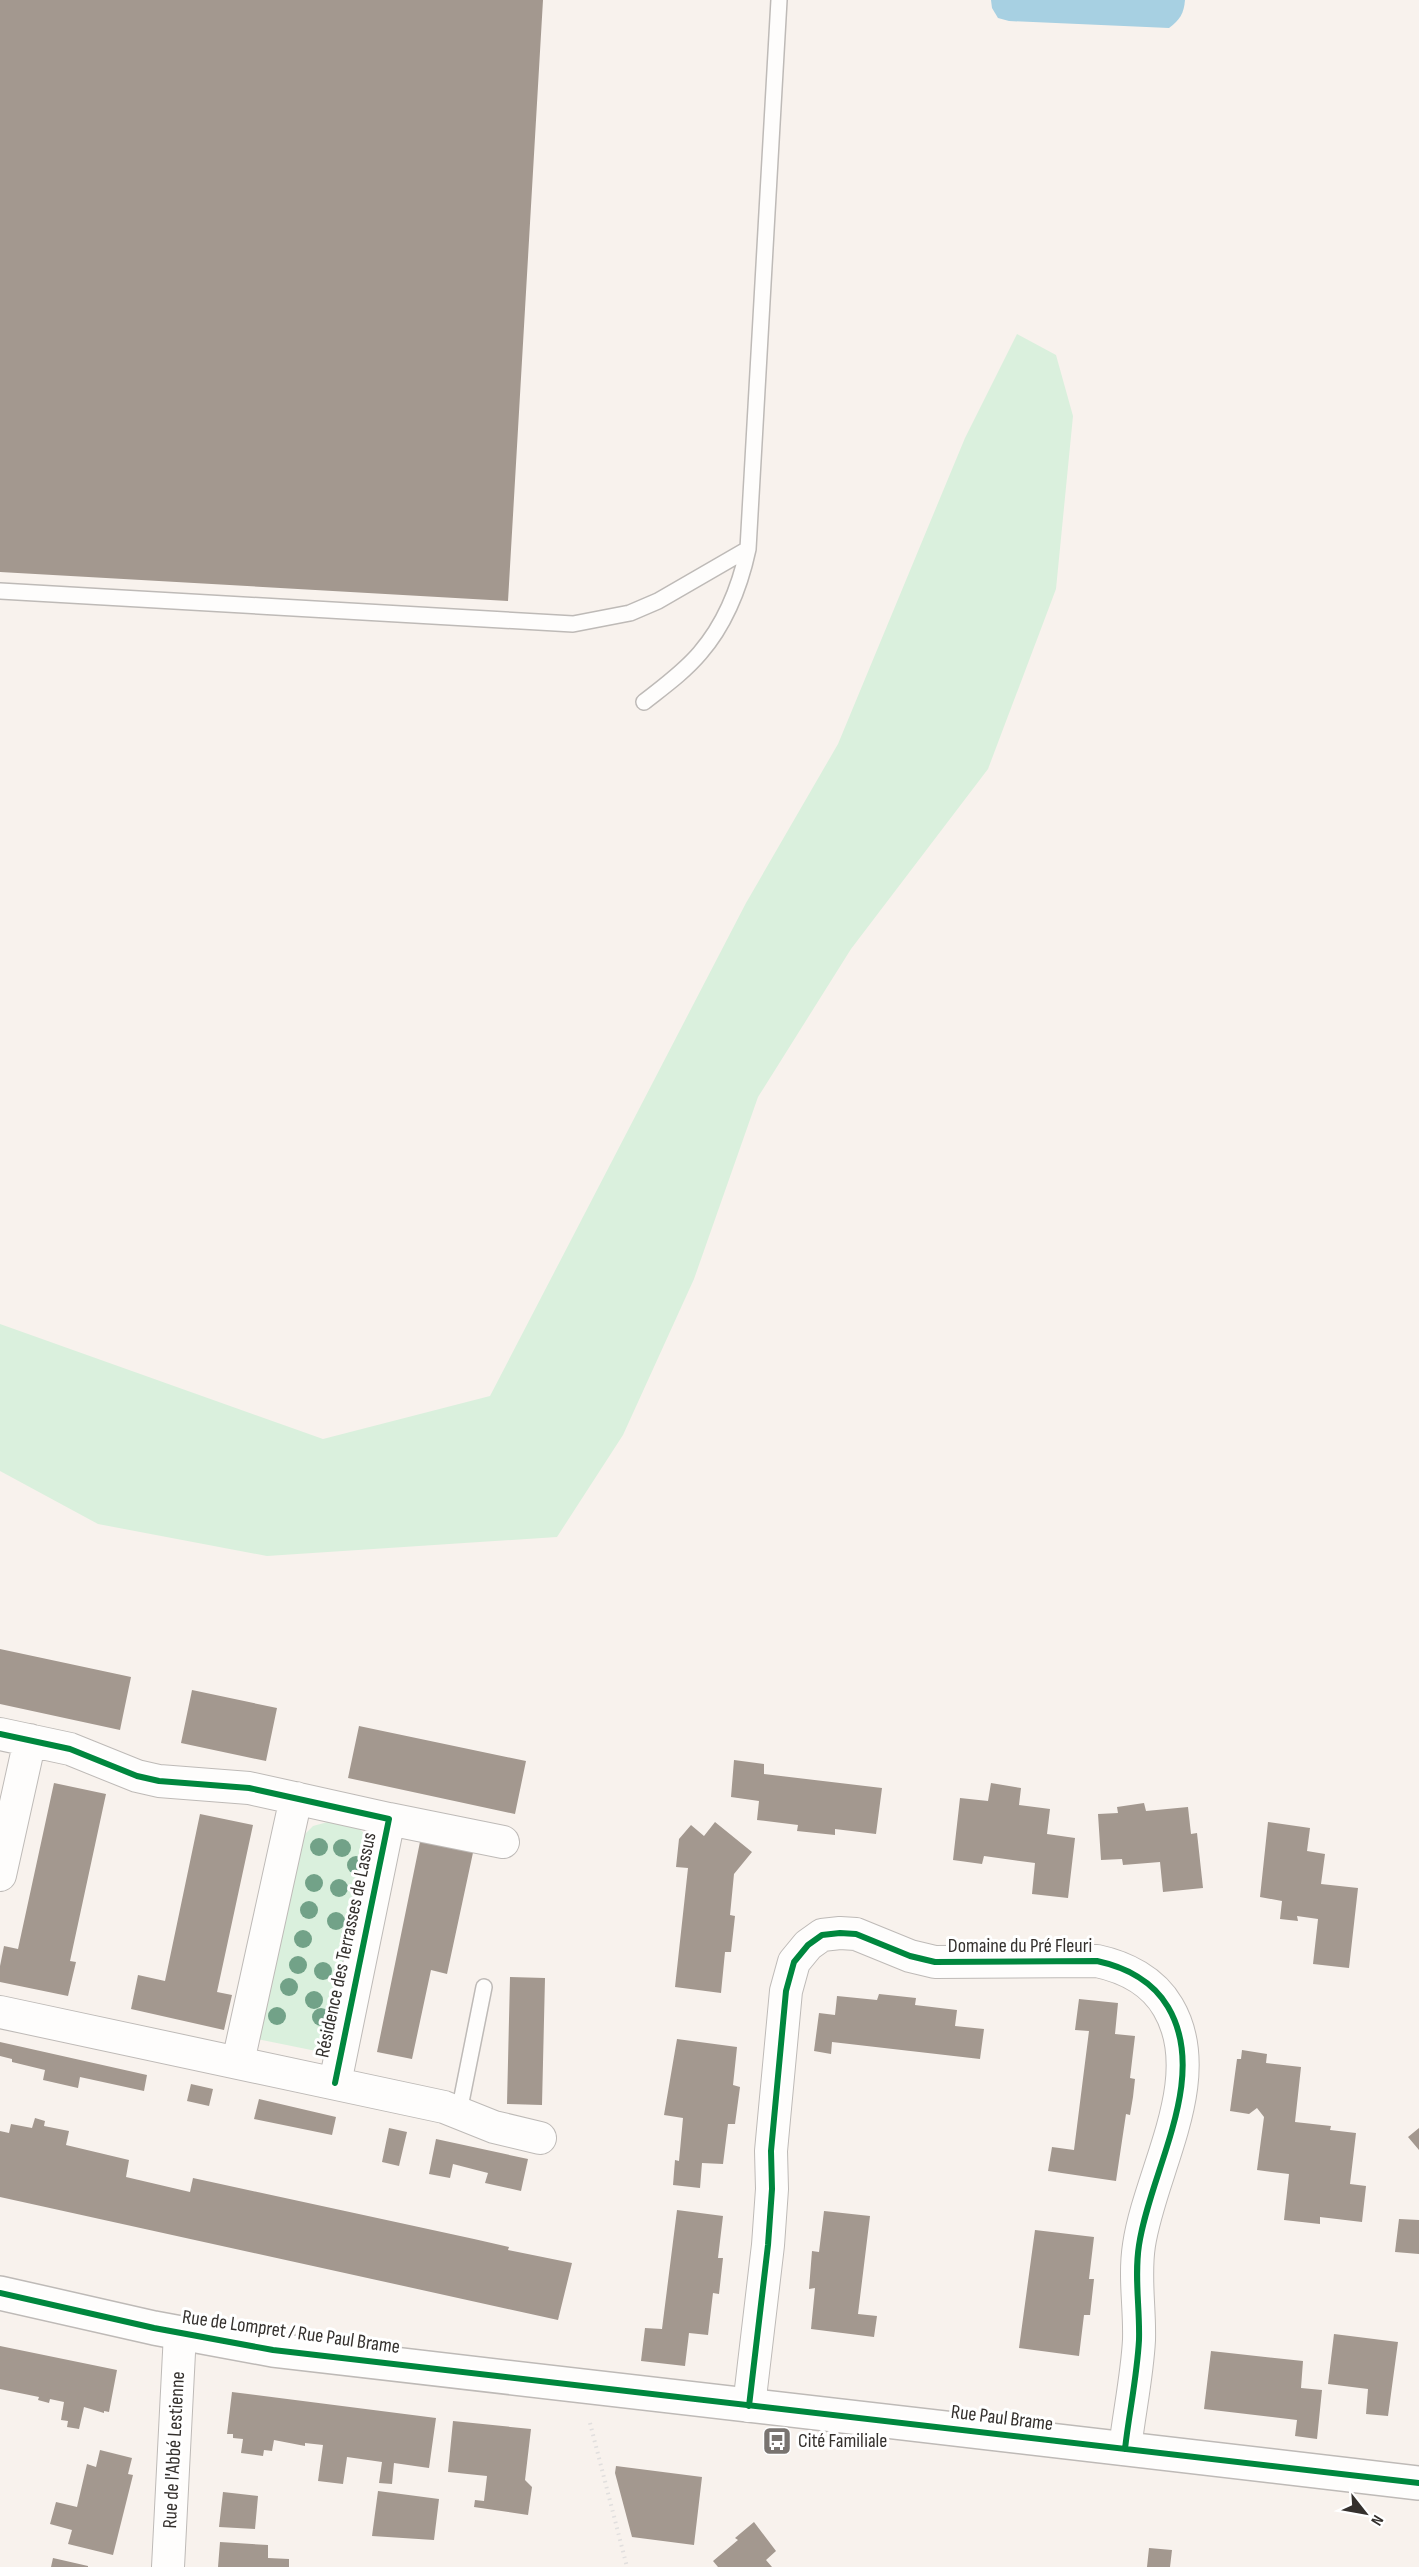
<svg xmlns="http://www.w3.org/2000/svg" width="1419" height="2567" font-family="'Sofia Sans Condensed',sans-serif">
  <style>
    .green { fill: #daf0dd }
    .water { fill: #a7d0e2 }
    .building { fill: #a3988f }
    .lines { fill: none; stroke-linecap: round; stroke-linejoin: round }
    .lane-casing { stroke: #bebab7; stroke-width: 18 }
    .street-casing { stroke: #bebab7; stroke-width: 34 }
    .secondary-casing { stroke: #bebab7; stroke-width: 36 }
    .path { stroke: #e1dfde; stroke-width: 4; stroke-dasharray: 1.5 4.5; stroke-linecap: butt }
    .lane { stroke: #fefdfc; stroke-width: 15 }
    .street { stroke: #fefdfc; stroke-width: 32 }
    .secondary { stroke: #fefdfc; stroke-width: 33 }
    .cycleway-casing { stroke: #fff; stroke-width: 10 }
    .cycleway { stroke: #00873e; stroke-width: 6 }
    .tree { fill: #72a288 }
    .labels { text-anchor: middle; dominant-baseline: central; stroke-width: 6; stroke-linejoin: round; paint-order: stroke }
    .street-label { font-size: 20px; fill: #34302d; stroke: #fff }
    .poi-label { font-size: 20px; fill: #34302d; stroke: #fff; text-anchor: start }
  </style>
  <rect width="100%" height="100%" fill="#f8f2ed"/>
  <path class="green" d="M 1017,334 L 1056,355 L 1073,416 L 1056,589 L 988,769 L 851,949 L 758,1097 L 694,1279 L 623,1435 L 557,1537 L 267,1556 L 98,1524 L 0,1471 L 0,1324 L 323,1439 L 490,1396 L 746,903 L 838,744 L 965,438 Z
    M 331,1821 C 353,1821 362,1827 372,1846 L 331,2054 L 257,2039 L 302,1837 L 313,1826 Z"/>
  <path class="water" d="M 991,0 L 1185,0 C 1184,13 1180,20 1169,28 L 1009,21 L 998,18 L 992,8 Z"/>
  <path class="building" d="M 0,0 L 543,0 L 508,601 L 0,572 Z
    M 0,1649 L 131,1677 L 120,1730 L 0,1704 Z
    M 192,1690 L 277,1708 L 266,1761 L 181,1743 Z
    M 359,1726 L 526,1761 L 515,1814 L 348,1778 Z
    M 734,1760 L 764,1764 L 764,1774 L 882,1788 L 876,1834 L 835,1829 L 835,1835 L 797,1831 L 798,1825 L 757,1820 L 759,1801 L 731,1797 Z
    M 54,1783 L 106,1794 L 70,1961 L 76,1962 L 68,1996 L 0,1982 L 0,1966 L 4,1946 L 18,1949 Z
    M 991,1783 L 1021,1788 L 1019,1805 L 1050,1809 L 1047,1834 L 1075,1838 L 1068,1898 L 1032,1894 L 1035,1863 L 984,1856 L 982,1864 L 953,1860 L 960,1798 L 988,1801 Z
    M 1144,1803 L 1146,1811 L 1188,1807 L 1191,1834 L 1197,1833 L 1203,1888 L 1163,1892 L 1160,1862 L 1123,1865 L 1122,1859 L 1101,1860 L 1098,1814 L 1118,1813 L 1117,1807 Z
    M 200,1814 L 253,1825 L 217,1992 L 232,1995 L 224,2030 L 131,2009 L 138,1975 L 165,1981 Z
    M 715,1822 L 752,1852 L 734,1874 L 730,1915 L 735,1916 L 731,1952 L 725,1952 L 721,1993 L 675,1987 L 688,1868 L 676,1867 L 679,1839 L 691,1825 L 704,1836 Z
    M 1268,1822 L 1310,1828 L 1307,1851 L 1325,1854 L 1321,1884 L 1358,1888 L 1349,1968 L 1313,1964 L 1318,1919 L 1297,1916 L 1298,1921 L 1280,1919 L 1282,1901 L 1260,1897 Z
    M 421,1837 L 474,1848 L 447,1974 L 431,1970 L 412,2059 L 377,2052 Z
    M 510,1977 L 545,1978 L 542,2105 L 507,2104 Z
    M 879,1994 L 916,1998 L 915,2005 L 957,2010 L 955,2026 L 984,2029 L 980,2059 L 832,2042 L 831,2054 L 814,2051 L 819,2013 L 835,2015 L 837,1996 L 877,2000 Z
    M 1079,1999 L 1118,2003 L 1115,2034 L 1135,2036 L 1130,2078 L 1135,2079 L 1133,2097 L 1130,2115 L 1126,2114 L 1116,2181 L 1048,2171 L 1052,2147 L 1074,2150 L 1089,2031 L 1075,2030 Z
    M 677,2039 L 737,2047 L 733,2085 L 740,2087 L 735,2124 L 728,2124 L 723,2164 L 702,2163 L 700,2188 L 673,2185 L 675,2160 L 679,2161 L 683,2118 L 664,2115 Z
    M 0,2042 L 147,2075 L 144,2091 L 80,2077 L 78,2088 L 43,2080 L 45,2070 L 12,2062 L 12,2059 L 0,2056 Z
    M 1242,2050 L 1267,2054 L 1266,2063 L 1301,2067 L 1295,2122 L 1331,2126 L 1330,2130 L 1356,2133 L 1350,2184 L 1366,2186 L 1362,2222 L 1320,2217 L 1320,2224 L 1284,2220 L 1289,2174 L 1257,2170 L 1264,2117 L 1257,2108 L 1249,2114 L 1230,2111 L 1237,2059 L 1241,2059 Z
    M 191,2084 L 213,2089 L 209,2106 L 187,2101 Z
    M 259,2099 L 336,2117 L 332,2135 L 254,2119 Z
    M 35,2118 L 45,2121 L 44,2126 L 69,2131 L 66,2145 L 129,2160 L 126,2177 L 190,2192 L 193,2178 L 474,2239 L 509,2247 L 508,2250 L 572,2263 L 558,2320 L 0,2197 L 0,2131 L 9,2133 L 11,2124 L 32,2128 Z
    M 389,2128 L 407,2132 L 399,2166 L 382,2162 Z
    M 1419,2128 L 1419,2150 L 1408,2137 Z
    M 436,2139 L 528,2159 L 521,2191 L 485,2183 L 488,2173 L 453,2164 L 450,2178 L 429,2174 Z
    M 677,2210 L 723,2216 L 718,2258 L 723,2258 L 719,2294 L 713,2293 L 708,2335 L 689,2333 L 685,2366 L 641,2361 L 645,2328 L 662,2329 Z
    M 824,2211 L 870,2216 L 858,2314 L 877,2316 L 874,2337 L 811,2329 L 815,2288 L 809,2289 L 812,2251 L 819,2252 Z
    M 1399,2219 L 1419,2220 L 1419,2254 L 1395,2252 Z
    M 1035,2230 L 1094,2237 L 1089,2279 L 1094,2279 L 1090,2315 L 1084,2315 L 1079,2356 L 1019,2348 Z
    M 1334,2334 L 1398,2342 L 1388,2416 L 1366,2414 L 1368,2389 L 1328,2384 Z
    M 0,2346 L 117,2370 L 109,2412 L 104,2411 L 104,2413 L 84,2407 L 79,2429 L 67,2427 L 68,2421 L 61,2420 L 64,2402 L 50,2399 L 49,2403 L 38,2400 L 39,2397 L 0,2389 Z
    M 1211,2351 L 1303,2361 L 1301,2388 L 1322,2390 L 1317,2439 L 1295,2436 L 1297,2420 L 1204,2409 Z
    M 232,2392 L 436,2418 L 429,2468 L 394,2463 L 392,2484 L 379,2483 L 382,2462 L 347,2457 L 343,2484 L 318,2481 L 323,2445 L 305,2443 L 305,2446 L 274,2440 L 272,2451 L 264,2450 L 263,2456 L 241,2453 L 243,2439 L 233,2438 L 233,2434 L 227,2434 Z
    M 453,2421 L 531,2429 L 525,2480 L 532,2487 L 528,2515 L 474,2507 L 475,2500 L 484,2501 L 487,2476 L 448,2472 Z
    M 100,2450 L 132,2458 L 128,2474 L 133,2475 L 113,2555 L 68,2544 L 72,2530 L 50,2524 L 56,2502 L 77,2507 L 87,2464 L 96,2467 Z
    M 616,2466 L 702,2477 L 694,2545 L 632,2537 L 615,2473 Z
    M 378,2491 L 439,2499 L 434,2540 L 372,2536 Z
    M 223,2492 L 258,2496 L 255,2529 L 219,2527 Z
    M 754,2522 L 776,2551 L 766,2560 L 772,2567 L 718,2567 L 713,2561 L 738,2540 L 735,2538 Z
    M 220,2542 L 268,2545 L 268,2558 L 289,2559 L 289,2567 L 218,2567 Z
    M 1149,2548 L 1172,2550 L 1170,2567 L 1147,2567 Z
    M 53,2558 L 88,2566 L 88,2567 L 51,2567 Z"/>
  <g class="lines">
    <g class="lane-casing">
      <path id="lane" d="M 0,591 L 573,624 L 630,613 L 658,601 L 748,549
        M 644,702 C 663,687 684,672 700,653 C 725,624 740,586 748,549 L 779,0
        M 459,2112 L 484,1987"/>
    </g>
    <g class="street-casing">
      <path id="street" d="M 0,1734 L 70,1749 L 137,1776 L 159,1781 L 249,1788 L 389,1819 L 335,2083
        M 389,1819 L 503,1842
        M 0,1875 L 30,1740
        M 0,2012 L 444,2107 L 494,2127 L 540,2138
        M 238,2062 L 296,1798
        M 749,2406 L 768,2245 L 772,2189 L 771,2151 L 786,1991 L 794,1962 L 808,1945 L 822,1935 L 840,1933 L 856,1934 L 910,1956 L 935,1962 L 1097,1961 C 1125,1967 1153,1981 1168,2007 C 1210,2078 1150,2171 1139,2245 C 1134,2277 1140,2308 1139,2340 C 1137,2377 1129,2413 1125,2449
        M 168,2567 L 180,2333"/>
    </g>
    <g class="secondary-casing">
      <path id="secondary" d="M 0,2293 L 154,2328 L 273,2350 L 1419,2483"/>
    </g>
    <path class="path" d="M 590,2423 L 627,2567"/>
    <use href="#lane" class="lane"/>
    <use href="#street" class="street"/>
    <use href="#secondary" class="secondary"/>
    <g class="cycleway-casing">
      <path id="cycleway" d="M 0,1734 L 70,1749 L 137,1776 L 159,1781 L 249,1788 L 389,1819 L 335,2083
        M 0,2293 L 154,2328 L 273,2350 L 1419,2483
        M 749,2406 L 768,2245 L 772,2189 L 771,2151 L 786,1991 L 794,1962 L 808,1945 L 822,1935 L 840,1933 L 856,1934 L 910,1956 L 935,1962 L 1097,1961 C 1125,1967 1153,1981 1168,2007 C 1210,2078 1150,2171 1139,2245 C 1134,2277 1140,2308 1139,2340 C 1137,2377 1129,2413 1125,2449"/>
    </g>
    <use href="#cycleway" class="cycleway"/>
  </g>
  <g class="tree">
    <circle cx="319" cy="1847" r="9"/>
    <circle cx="342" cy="1848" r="9"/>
    <circle cx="356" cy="1865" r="9"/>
    <circle cx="314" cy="1883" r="9"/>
    <circle cx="339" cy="1888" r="9"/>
    <circle cx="309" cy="1910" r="9"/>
    <circle cx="336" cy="1921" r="9"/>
    <circle cx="303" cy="1939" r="9"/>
    <circle cx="298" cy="1965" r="9"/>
    <circle cx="323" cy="1971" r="9"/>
    <circle cx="289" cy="1987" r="9"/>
    <circle cx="314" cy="2000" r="9"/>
    <circle cx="277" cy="2016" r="9"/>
    <circle cx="321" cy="2017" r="9"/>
  </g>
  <defs>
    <g id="bus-square" transform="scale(1.5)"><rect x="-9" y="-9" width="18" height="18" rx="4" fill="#797470" stroke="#fff"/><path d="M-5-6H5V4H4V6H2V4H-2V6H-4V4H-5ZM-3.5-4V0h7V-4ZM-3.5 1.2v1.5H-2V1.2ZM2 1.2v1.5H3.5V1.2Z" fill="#fff"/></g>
  </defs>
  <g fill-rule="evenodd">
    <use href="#bus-square" x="777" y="2441"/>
  </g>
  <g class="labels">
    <g class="street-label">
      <text transform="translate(346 1945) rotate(-78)">Résidence des Terrasses de Lassus</text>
      <text x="1020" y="1946">Domaine du Pré Fleuri</text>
      <text transform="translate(291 2332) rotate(8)">Rue de Lompret / Rue Paul Brame</text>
      <text transform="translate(1002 2418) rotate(7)">Rue Paul Brame</text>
      <text transform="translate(174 2450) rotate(-87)">Rue de l'Abbé Lestienne</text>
    </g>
    <g class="poi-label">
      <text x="798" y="2441">Cité Familiale</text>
    </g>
  </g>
  <g transform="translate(1365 2513) rotate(121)" stroke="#ffffff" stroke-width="4.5" paint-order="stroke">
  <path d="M0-4.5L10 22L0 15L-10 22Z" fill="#34302d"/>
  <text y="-9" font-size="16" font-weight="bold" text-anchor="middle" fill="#34302d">N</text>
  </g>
</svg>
